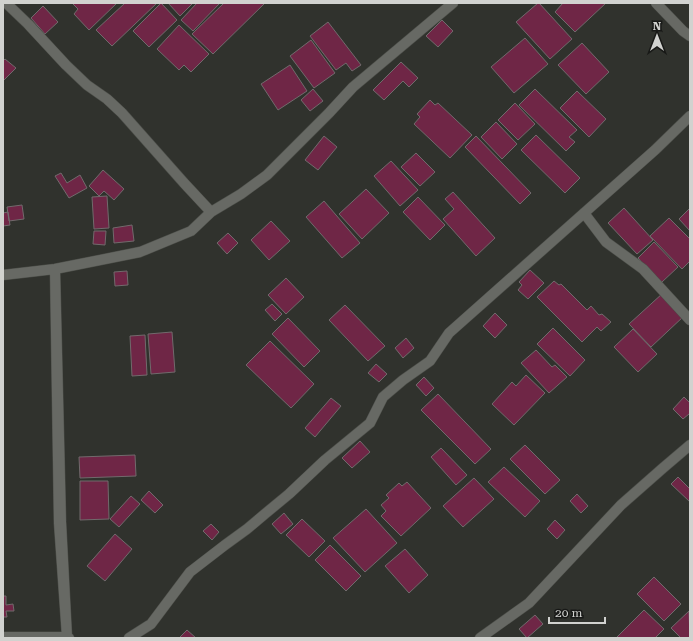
<svg xmlns="http://www.w3.org/2000/svg" width="693" height="641" font-family="'Roboto Serif',serif">
  <style>
    .building { fill: #6f2646; stroke: #716a6c }
    .lines { fill: none; stroke-linecap: round; stroke-linejoin: round }
    .street-casing { stroke: #4c4e49; stroke-width: 11 }
    .street { stroke: #676964; stroke-width: 10 }
  </style>
  <rect width="100%" height="100%" fill="#30322d"/>
  <path class="building" d="M 72,3 L 117,3 L 89,30 L 74,14 L 78,9 Z
    M 125,3 L 157,3 L 112,46 L 96,30 Z
    M 161,3 L 177,20 L 149,47 L 133,31 Z
    M 168,3 L 193,3 L 180,16 Z
    M 197,3 L 220,3 L 193,31 L 181,20 Z
    M 224,3 L 265,3 L 213,54 L 192,34 Z
    M 538,3 L 539,3 L 572,39 L 550,59 L 516,22 Z
    M 563,3 L 606,3 L 575,32 L 555,12 Z
    M 43,6 L 58,22 L 45,34 L 31,18 Z
    M 442,20 L 453,31 L 438,47 L 426,36 Z
    M 328,22 L 361,65 L 352,71 L 346,63 L 336,70 L 310,36 Z
    M 179,25 L 209,54 L 191,72 L 184,65 L 179,70 L 157,49 Z
    M 525,38 L 548,64 L 514,93 L 491,67 Z
    M 311,40 L 335,73 L 314,88 L 290,56 Z
    M 582,43 L 609,72 L 586,94 L 558,65 Z
    M 5,59 L 16,68 L 3,81 L 3,61 Z
    M 401,62 L 418,78 L 409,87 L 403,81 L 384,100 L 373,90 Z
    M 290,65 L 307,91 L 278,110 L 261,84 Z
    M 313,89 L 323,101 L 310,111 L 301,100 Z
    M 535,89 L 577,130 L 569,137 L 575,142 L 566,151 L 519,105 Z
    M 577,91 L 606,119 L 589,137 L 560,108 Z
    M 430,100 L 435,105 L 438,103 L 472,135 L 450,158 L 414,124 L 420,117 L 417,114 Z
    M 515,103 L 535,124 L 518,140 L 498,120 Z
    M 496,122 L 517,144 L 502,159 L 481,137 Z
    M 536,135 L 580,178 L 565,193 L 521,150 Z
    M 324,136 L 337,147 L 318,170 L 305,160 Z
    M 476,136 L 531,193 L 520,204 L 465,147 Z
    M 416,153 L 435,172 L 420,186 L 401,167 Z
    M 391,161 L 418,190 L 400,206 L 374,176 Z
    M 103,170 L 124,189 L 114,200 L 104,191 L 99,196 L 89,186 Z
    M 61,173 L 67,183 L 80,175 L 87,188 L 69,198 L 55,176 Z
    M 366,189 L 389,213 L 362,239 L 339,214 Z
    M 453,192 L 495,238 L 476,256 L 443,219 L 454,209 L 445,199 Z
    M 107,196 L 109,228 L 94,229 L 92,197 Z
    M 418,197 L 445,225 L 430,240 L 403,212 Z
    M 324,201 L 360,243 L 342,258 L 306,217 Z
    M 22,205 L 24,219 L 9,221 L 7,207 Z
    M 624,208 L 653,240 L 637,254 L 608,223 Z
    M 690,208 L 690,231 L 679,219 Z
    M 8,212 L 10,225 L 3,226 L 3,213 Z
    M 669,218 L 690,239 L 690,261 L 682,269 L 650,236 Z
    M 271,221 L 290,241 L 269,260 L 251,240 Z
    M 132,225 L 134,241 L 114,243 L 113,228 Z
    M 94,231 L 106,231 L 105,245 L 93,244 Z
    M 228,233 L 238,243 L 227,254 L 217,243 Z
    M 654,242 L 678,267 L 662,282 L 638,258 Z
    M 530,270 L 544,283 L 528,299 L 518,290 L 522,285 L 519,282 Z
    M 127,271 L 128,285 L 115,286 L 114,272 Z
    M 286,278 L 304,297 L 286,314 L 268,295 Z
    M 554,281 L 559,285 L 561,284 L 587,310 L 591,306 L 599,315 L 602,314 L 611,322 L 601,331 L 597,327 L 582,342 L 537,297 Z
    M 663,293 L 684,316 L 651,347 L 629,324 Z
    M 272,304 L 282,314 L 275,321 L 265,310 Z
    M 345,305 L 385,346 L 368,361 L 329,320 Z
    M 495,313 L 507,325 L 495,338 L 483,326 Z
    M 288,318 L 320,351 L 304,367 L 272,334 Z
    M 553,328 L 585,360 L 570,376 L 537,344 Z
    M 633,329 L 657,354 L 638,372 L 614,347 Z
    M 172,332 L 175,372 L 151,374 L 148,334 Z
    M 145,335 L 147,375 L 132,376 L 130,336 Z
    M 406,338 L 414,348 L 403,358 L 395,348 Z
    M 270,341 L 314,384 L 291,408 L 246,365 Z
    M 536,350 L 552,367 L 555,365 L 567,377 L 549,393 L 521,363 Z
    M 376,364 L 387,374 L 379,382 L 368,373 Z
    M 526,375 L 545,393 L 514,425 L 492,404 L 512,382 L 516,386 Z
    M 424,377 L 434,388 L 426,396 L 416,385 Z
    M 438,394 L 491,449 L 475,464 L 421,410 Z
    M 684,397 L 690,403 L 690,415 L 689,414 L 683,419 L 673,409 Z
    M 331,398 L 341,406 L 315,437 L 305,428 Z
    M 360,441 L 370,452 L 352,468 L 342,458 Z
    M 525,445 L 560,480 L 545,494 L 510,459 Z
    M 441,448 L 467,475 L 456,485 L 431,457 Z
    M 135,455 L 136,476 L 80,478 L 79,457 Z
    M 504,467 L 540,501 L 525,517 L 488,482 Z
    M 678,477 L 690,489 L 690,502 L 671,484 Z
    M 474,478 L 494,499 L 463,527 L 443,506 Z
    M 80,481 L 108,481 L 109,519 L 80,520 Z
    M 407,482 L 431,508 L 401,536 L 381,516 L 386,511 L 381,505 L 389,498 L 386,495 L 399,483 L 402,486 Z
    M 149,491 L 163,505 L 155,513 L 141,500 Z
    M 577,494 L 588,506 L 581,513 L 570,501 Z
    M 131,496 L 140,504 L 119,527 L 110,519 Z
    M 366,509 L 397,543 L 365,572 L 333,538 Z
    M 284,513 L 293,524 L 281,534 L 272,524 Z
    M 302,519 L 325,541 L 309,557 L 286,535 Z
    M 555,520 L 565,530 L 557,539 L 547,529 Z
    M 211,524 L 219,532 L 212,540 L 203,531 Z
    M 115,534 L 132,549 L 105,581 L 87,566 Z
    M 330,545 L 361,576 L 346,591 L 315,560 Z
    M 405,549 L 428,575 L 409,593 L 385,566 Z
    M 654,577 L 681,604 L 664,621 L 637,594 Z
    M 3,596 L 6,596 L 6,605 L 13,604 L 14,611 L 6,611 L 7,617 L 3,617 Z
    M 644,610 L 664,629 L 655,638 L 618,638 L 617,637 Z
    M 689,611 L 690,638 L 681,638 L 671,628 Z
    M 535,615 L 543,624 L 527,638 L 519,629 Z
    M 187,630 L 196,638 L 179,638 Z"/>
  <g class="lines">
    <g class="street-casing">
      <path id="street" d="M 6,3 L 28,24 L 66,65 L 87,85 L 107,99 L 122,113 L 184,183 L 211,212
        M 656,3 L 683,31 L 690,36
        M 584,213 L 606,242 L 643,269 L 690,320
        M 55,269 L 61,522 L 67,637 L 59,523 Z
        M 3,275 L 55,269 L 140,252 L 191,231 L 211,212 L 241,194 L 267,175 L 329,113 L 353,87 L 453,3
        M 3,637 L 67,637 L 69,638
        M 129,638 L 151,624 L 190,572 L 225,545 L 247,529 L 266,513 L 289,494 L 325,460 L 370,423 L 383,397 L 403,380 L 430,361 L 449,333 L 655,150 L 690,116
        M 480,638 L 529,603 L 621,505 L 663,468 L 690,445"/>
    </g>
    <use href="#street" class="street"/>
  </g>
  <rect width="693" height="641" fill="none" stroke="#d1d2cf" stroke-width="8"/>
  <g transform="translate(657 36)" stroke="#181917" stroke-width="3" paint-order="stroke">
  <path d="M0-3L7 15L0 10L-7 15Z" fill="#d1d2cf"/>
  <text y="-6" font-size="11" font-weight="bold" text-anchor="middle" fill="#d1d2cf">N</text>
  </g>
  <path d="M549 617v6h56v-6" fill="none" stroke="#d1d2cf" stroke-width="2"/>
  <text x="555" y="617" font-size="12" fill="#d1d2cf" stroke="#181917" stroke-width="3" paint-order="stroke">20 m</text>
</svg>
